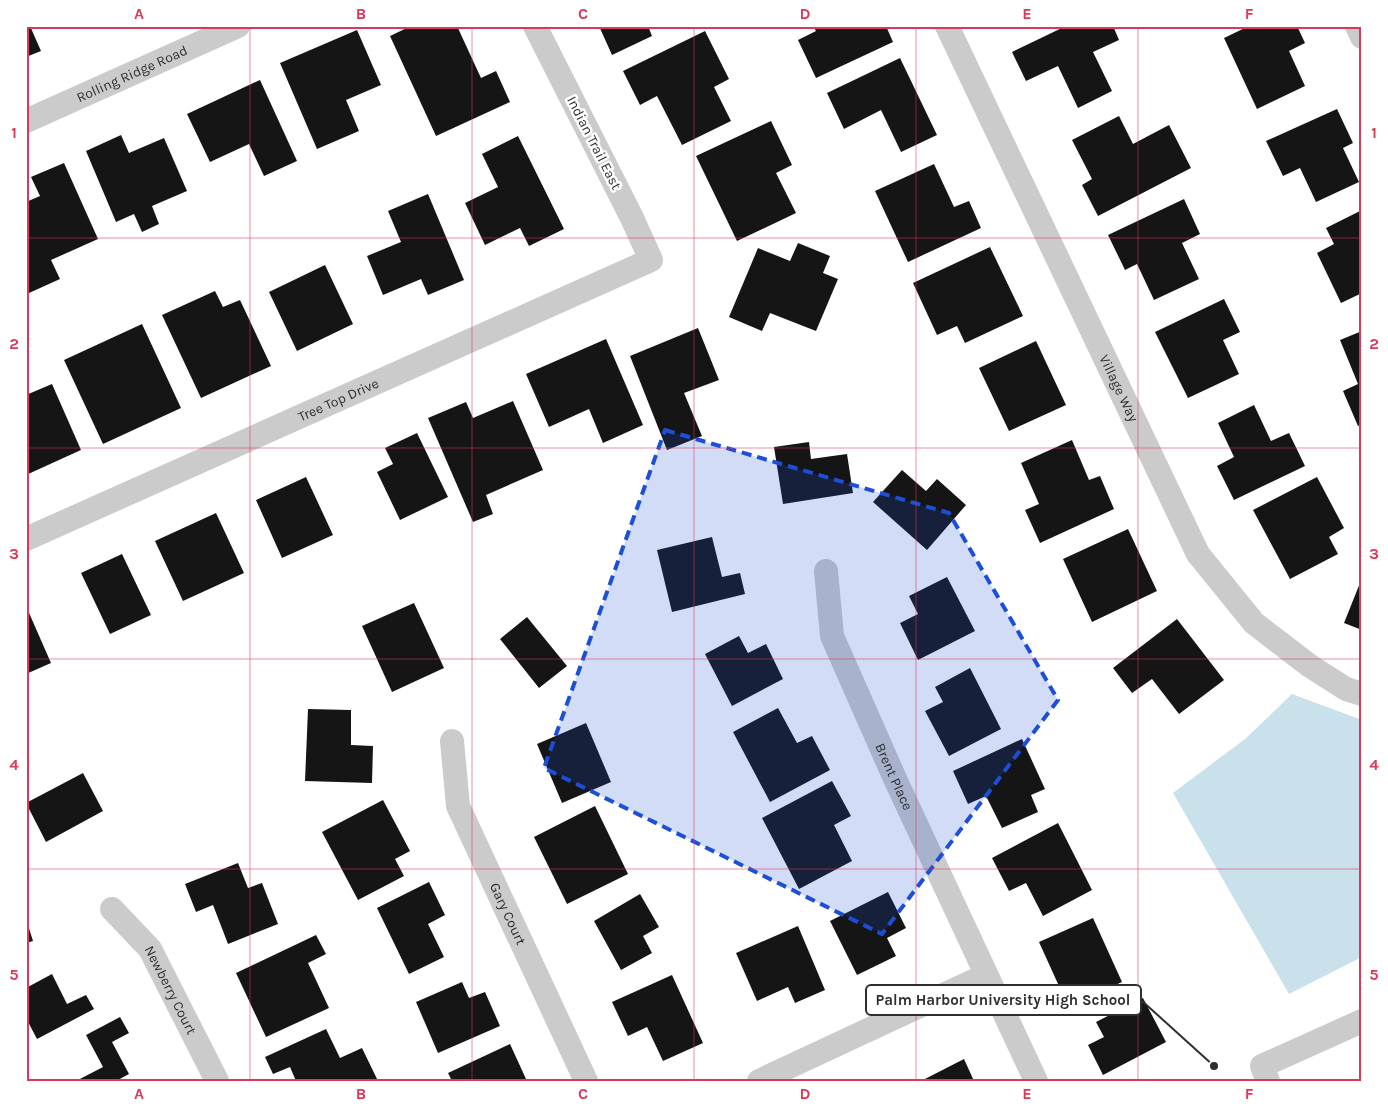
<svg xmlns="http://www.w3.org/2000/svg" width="1388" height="1107" font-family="Karla,sans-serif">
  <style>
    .water { fill: #c9e1ea }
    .building { fill: #151515 }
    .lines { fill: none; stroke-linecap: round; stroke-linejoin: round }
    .minor { stroke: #cbcbcb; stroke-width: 24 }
    .marked { fill: #1d4ed8; fill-opacity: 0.2; stroke: #1d4ed8; stroke-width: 4; stroke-dasharray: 10 6; stroke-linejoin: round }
    .grid { fill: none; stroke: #dc3858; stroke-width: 1; stroke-opacity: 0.55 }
    .labels { text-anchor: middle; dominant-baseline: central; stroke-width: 5; stroke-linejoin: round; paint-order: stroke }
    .street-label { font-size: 14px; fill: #2e2e2e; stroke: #fff }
    .leader { fill: none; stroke: #2e2e2e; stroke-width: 2 }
    .callout-dot { fill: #2e2e2e; stroke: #fff; stroke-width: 2 }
    .callout { fill: #fff; stroke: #2e2e2e; stroke-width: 2 }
    .callout-label { font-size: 15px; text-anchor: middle; font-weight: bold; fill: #2e2e2e }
    .neatline { fill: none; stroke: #dc3858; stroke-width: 2 }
    .grid-label { font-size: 16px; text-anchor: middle; font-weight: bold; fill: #dc3858 }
  </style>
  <rect width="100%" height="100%" fill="#fff"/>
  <path class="water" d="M 1292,694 L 1362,720 L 1362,957 L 1289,994 L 1173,793 L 1245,739 Z"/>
  <path class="building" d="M 26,26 L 30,26 L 41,51 L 26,57 Z
    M 411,26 L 457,26 L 481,78 L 496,71 L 510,102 L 436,136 L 390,36 Z
    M 599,26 L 648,26 L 652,36 L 612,55 Z
    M 813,26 L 886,26 L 893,42 L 816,78 L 798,40 L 816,31 Z
    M 1066,26 L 1113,26 L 1119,40 L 1093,52 L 1112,91 L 1078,108 L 1058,66 L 1026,81 L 1012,52 Z
    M 1249,26 L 1297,26 L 1305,43 L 1289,51 L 1305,86 L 1257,109 L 1224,38 Z
    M 357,30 L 381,85 L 346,100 L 359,131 L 317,149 L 280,63 Z
    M 705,31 L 729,79 L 714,87 L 731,121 L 682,145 L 657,96 L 640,105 L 623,71 Z
    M 900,58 L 937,135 L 901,152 L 881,110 L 844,129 L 827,93 Z
    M 260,80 L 297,161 L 264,176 L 249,144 L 210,162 L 187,114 Z
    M 1337,109 L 1353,143 L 1343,148 L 1359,182 L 1316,202 L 1300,168 L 1283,176 L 1266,141 Z
    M 1119,116 L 1133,144 L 1169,125 L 1191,168 L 1098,216 L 1082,185 L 1092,179 L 1072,140 Z
    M 771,121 L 792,165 L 776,173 L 796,213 L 737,241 L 696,156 Z
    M 121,135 L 129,153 L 164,138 L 187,191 L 152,206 L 159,224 L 142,232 L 134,214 L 116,222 L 86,151 Z
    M 518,136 L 564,229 L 529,246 L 520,228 L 485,245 L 465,203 L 498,187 L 482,154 Z
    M 64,163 L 98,239 L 51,260 L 60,279 L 29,293 L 26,287 L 26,202 L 40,196 L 31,177 Z
    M 934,164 L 954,207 L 969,201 L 981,228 L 908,262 L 875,191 Z
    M 428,194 L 464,280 L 428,295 L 421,279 L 383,295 L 367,256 L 401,242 L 388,211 Z
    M 1184,199 L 1200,234 L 1182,243 L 1199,279 L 1154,300 L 1137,264 L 1125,270 L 1108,235 Z
    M 1362,210 L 1362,293 L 1341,303 L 1317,253 L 1334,244 L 1326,228 Z
    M 798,243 L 830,256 L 823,273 L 838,279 L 816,331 L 770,313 L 762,331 L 729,317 L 758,248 L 790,261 Z
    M 990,247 L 1023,316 L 965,343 L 957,326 L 937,335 L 913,283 Z
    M 325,265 L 353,324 L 297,351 L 269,292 Z
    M 215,291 L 223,307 L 240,300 L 271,366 L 201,398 L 162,315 Z
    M 1224,299 L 1240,332 L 1223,340 L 1239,374 L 1188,398 L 1155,332 Z
    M 142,324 L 181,408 L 103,444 L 64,360 Z
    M 698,328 L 719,380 L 684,393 L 702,436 L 667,450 L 630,356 Z
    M 1362,331 L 1362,425 L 1358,426 L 1343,391 L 1358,384 L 1340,340 Z
    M 606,339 L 643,425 L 603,443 L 589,409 L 549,427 L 526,374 Z
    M 1036,341 L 1066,405 L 1009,431 L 979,368 Z
    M 52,384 L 81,450 L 26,475 L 26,395 Z
    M 513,401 L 543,470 L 486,495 L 493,514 L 473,522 L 428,418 L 466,402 L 473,418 Z
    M 1254,405 L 1271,441 L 1289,433 L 1305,466 L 1234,500 L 1217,466 L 1234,457 L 1218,423 Z
    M 417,433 L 448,497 L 400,520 L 377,472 L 393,464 L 385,448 Z
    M 1072,440 L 1089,480 L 1100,476 L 1114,509 L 1040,543 L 1025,510 L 1039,504 L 1021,463 Z
    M 809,442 L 811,459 L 847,454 L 853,493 L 783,504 L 774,447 Z
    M 902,470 L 926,491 L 937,479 L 966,505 L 927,550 L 873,502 Z
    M 306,477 L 333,535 L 282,558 L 256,500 Z
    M 1317,477 L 1344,528 L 1329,537 L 1338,554 L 1290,579 L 1253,510 Z
    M 216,513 L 244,573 L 183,601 L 155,541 Z
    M 1128,529 L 1157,591 L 1092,622 L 1063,559 Z
    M 712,537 L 722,577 L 740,573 L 745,594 L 672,612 L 657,550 Z
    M 122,554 L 151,615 L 110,634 L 81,573 Z
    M 947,577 L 975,631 L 918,660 L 900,623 L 918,614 L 909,596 Z
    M 1362,578 L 1362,630 L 1344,623 Z
    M 414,603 L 444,668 L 392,692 L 362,626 Z
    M 26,606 L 51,663 L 26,674 Z
    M 527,617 L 567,666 L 539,688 L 500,639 Z
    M 1177,619 L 1224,680 L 1179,714 L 1152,679 L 1132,693 L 1113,668 Z
    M 739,636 L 748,653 L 766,644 L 783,679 L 732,706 L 705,654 Z
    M 970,668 L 1001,729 L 949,756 L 925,711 L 943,702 L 935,687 Z
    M 778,708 L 797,743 L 812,736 L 830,770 L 770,802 L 733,732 Z
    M 308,709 L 351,710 L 351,745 L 373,746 L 372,783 L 305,781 Z
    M 586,723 L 611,782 L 562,803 L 537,744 Z
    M 1022,739 L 1045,789 L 1031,795 L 1038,812 L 1002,828 L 986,796 L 968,804 L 953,771 Z
    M 83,773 L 103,811 L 46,842 L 26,803 Z
    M 832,781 L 851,816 L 834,825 L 852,861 L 799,889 L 762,818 Z
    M 383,800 L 410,851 L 395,859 L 404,876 L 358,900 L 322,832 Z
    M 595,806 L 628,874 L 567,904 L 534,837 Z
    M 1058,823 L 1092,890 L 1043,916 L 1026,883 L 1009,891 L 992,858 Z
    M 238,863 L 248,888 L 262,883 L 278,924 L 228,944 L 213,905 L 196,912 L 185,884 Z
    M 429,882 L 445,915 L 428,924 L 444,957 L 409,974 L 377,908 Z
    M 888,892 L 906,928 L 887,938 L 896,956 L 857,975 L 830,921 Z
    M 640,894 L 659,927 L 643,936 L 652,953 L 621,970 L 594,921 Z
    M 1093,918 L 1122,982 L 1068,1006 L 1039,942 Z
    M 26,919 L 33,941 L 26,943 Z
    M 798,926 L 825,990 L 795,1003 L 788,987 L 757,1001 L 736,953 Z
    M 316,935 L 326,954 L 308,963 L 329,1008 L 266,1037 L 236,973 Z
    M 52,974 L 67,1004 L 86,995 L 94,1009 L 37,1039 L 26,1018 L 26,988 Z
    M 672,975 L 703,1043 L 663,1061 L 647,1027 L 628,1036 L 612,1002 Z
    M 462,982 L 469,998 L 485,992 L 500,1026 L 438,1053 L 416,1002 Z
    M 1143,998 L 1166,1042 L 1103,1075 L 1088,1045 L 1104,1037 L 1096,1022 Z
    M 120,1017 L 129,1033 L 112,1042 L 129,1074 L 116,1081 L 76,1081 L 103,1067 L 86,1035 Z
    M 326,1029 L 340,1058 L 362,1048 L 378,1081 L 296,1081 L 290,1067 L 273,1074 L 265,1057 Z
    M 510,1044 L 526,1079 L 522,1081 L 452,1081 L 448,1073 Z
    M 964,1059 L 974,1081 L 921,1081 Z"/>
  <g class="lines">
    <g class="minor">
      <path id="s1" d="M 947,26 L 1198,554 L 1254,623 L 1310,666 L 1346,689 L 1362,694"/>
      <path d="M 1357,26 L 1362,37"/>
      <path id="s2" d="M 26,121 L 238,26"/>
      <path id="s3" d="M 26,539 L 651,260 L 632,218 L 535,26"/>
      <path id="s4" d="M 826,571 L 832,636 L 896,781 L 1036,1081"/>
      <path id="s5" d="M 452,741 L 458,806 L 586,1081"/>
      <path id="s6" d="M 112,909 L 150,949 L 217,1081"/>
      <path d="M 759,1081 L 986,975"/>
      <path d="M 1268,1081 L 1262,1066 L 1362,1021"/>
    </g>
  </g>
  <path class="marked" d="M 665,430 L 949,513 L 1058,700 L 882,934 L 544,768 Z"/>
  <path class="grid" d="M 250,26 L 250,1081M 472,26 L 472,1081M 694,26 L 694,1081M 916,26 L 916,1081M 1138,26 L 1138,1081M 26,238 L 1362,238M 26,448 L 1362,448M 26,659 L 1362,659M 26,869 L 1362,869"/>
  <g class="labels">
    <g class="street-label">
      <text stroke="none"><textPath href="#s2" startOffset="116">Rolling Ridge Road</textPath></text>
      <text transform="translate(594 143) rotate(63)">Indian Trail East</text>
      <text stroke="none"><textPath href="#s1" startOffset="401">Village Way</textPath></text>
      <text stroke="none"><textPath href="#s3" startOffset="342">Tree Top Drive</textPath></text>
      <text stroke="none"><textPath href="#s4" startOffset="219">Brent Place</textPath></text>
      <text stroke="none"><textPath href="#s5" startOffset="184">Gary Court</textPath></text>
      <text stroke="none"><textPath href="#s6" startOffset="101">Newberry Court</textPath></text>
    </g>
  </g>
  <path class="leader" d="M1214 1066L1141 1000"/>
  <circle class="callout-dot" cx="1214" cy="1066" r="5"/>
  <rect class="callout" x="866" y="985" width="275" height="30" rx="5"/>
  <g class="callout-label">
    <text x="1003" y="1005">Palm Harbor University High School</text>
  </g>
  <rect width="1388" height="1107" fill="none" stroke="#ffffff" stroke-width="55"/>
  <rect x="28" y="28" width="1332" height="1052" class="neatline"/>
  <g class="grid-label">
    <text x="139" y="19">A</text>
    <text x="361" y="19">B</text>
    <text x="583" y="19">C</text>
    <text x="805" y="19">D</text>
    <text x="1027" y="19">E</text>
    <text x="1249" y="19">F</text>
    <text x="14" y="138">1</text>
    <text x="1374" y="138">1</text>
    <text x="14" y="349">2</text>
    <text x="1374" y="349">2</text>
    <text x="14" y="559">3</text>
    <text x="1374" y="559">3</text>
    <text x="14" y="770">4</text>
    <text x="1374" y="770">4</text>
    <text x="14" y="980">5</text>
    <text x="1374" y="980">5</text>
    <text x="139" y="1099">A</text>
    <text x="361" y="1099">B</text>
    <text x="583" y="1099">C</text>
    <text x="805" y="1099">D</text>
    <text x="1027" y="1099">E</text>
    <text x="1249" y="1099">F</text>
  </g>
</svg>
